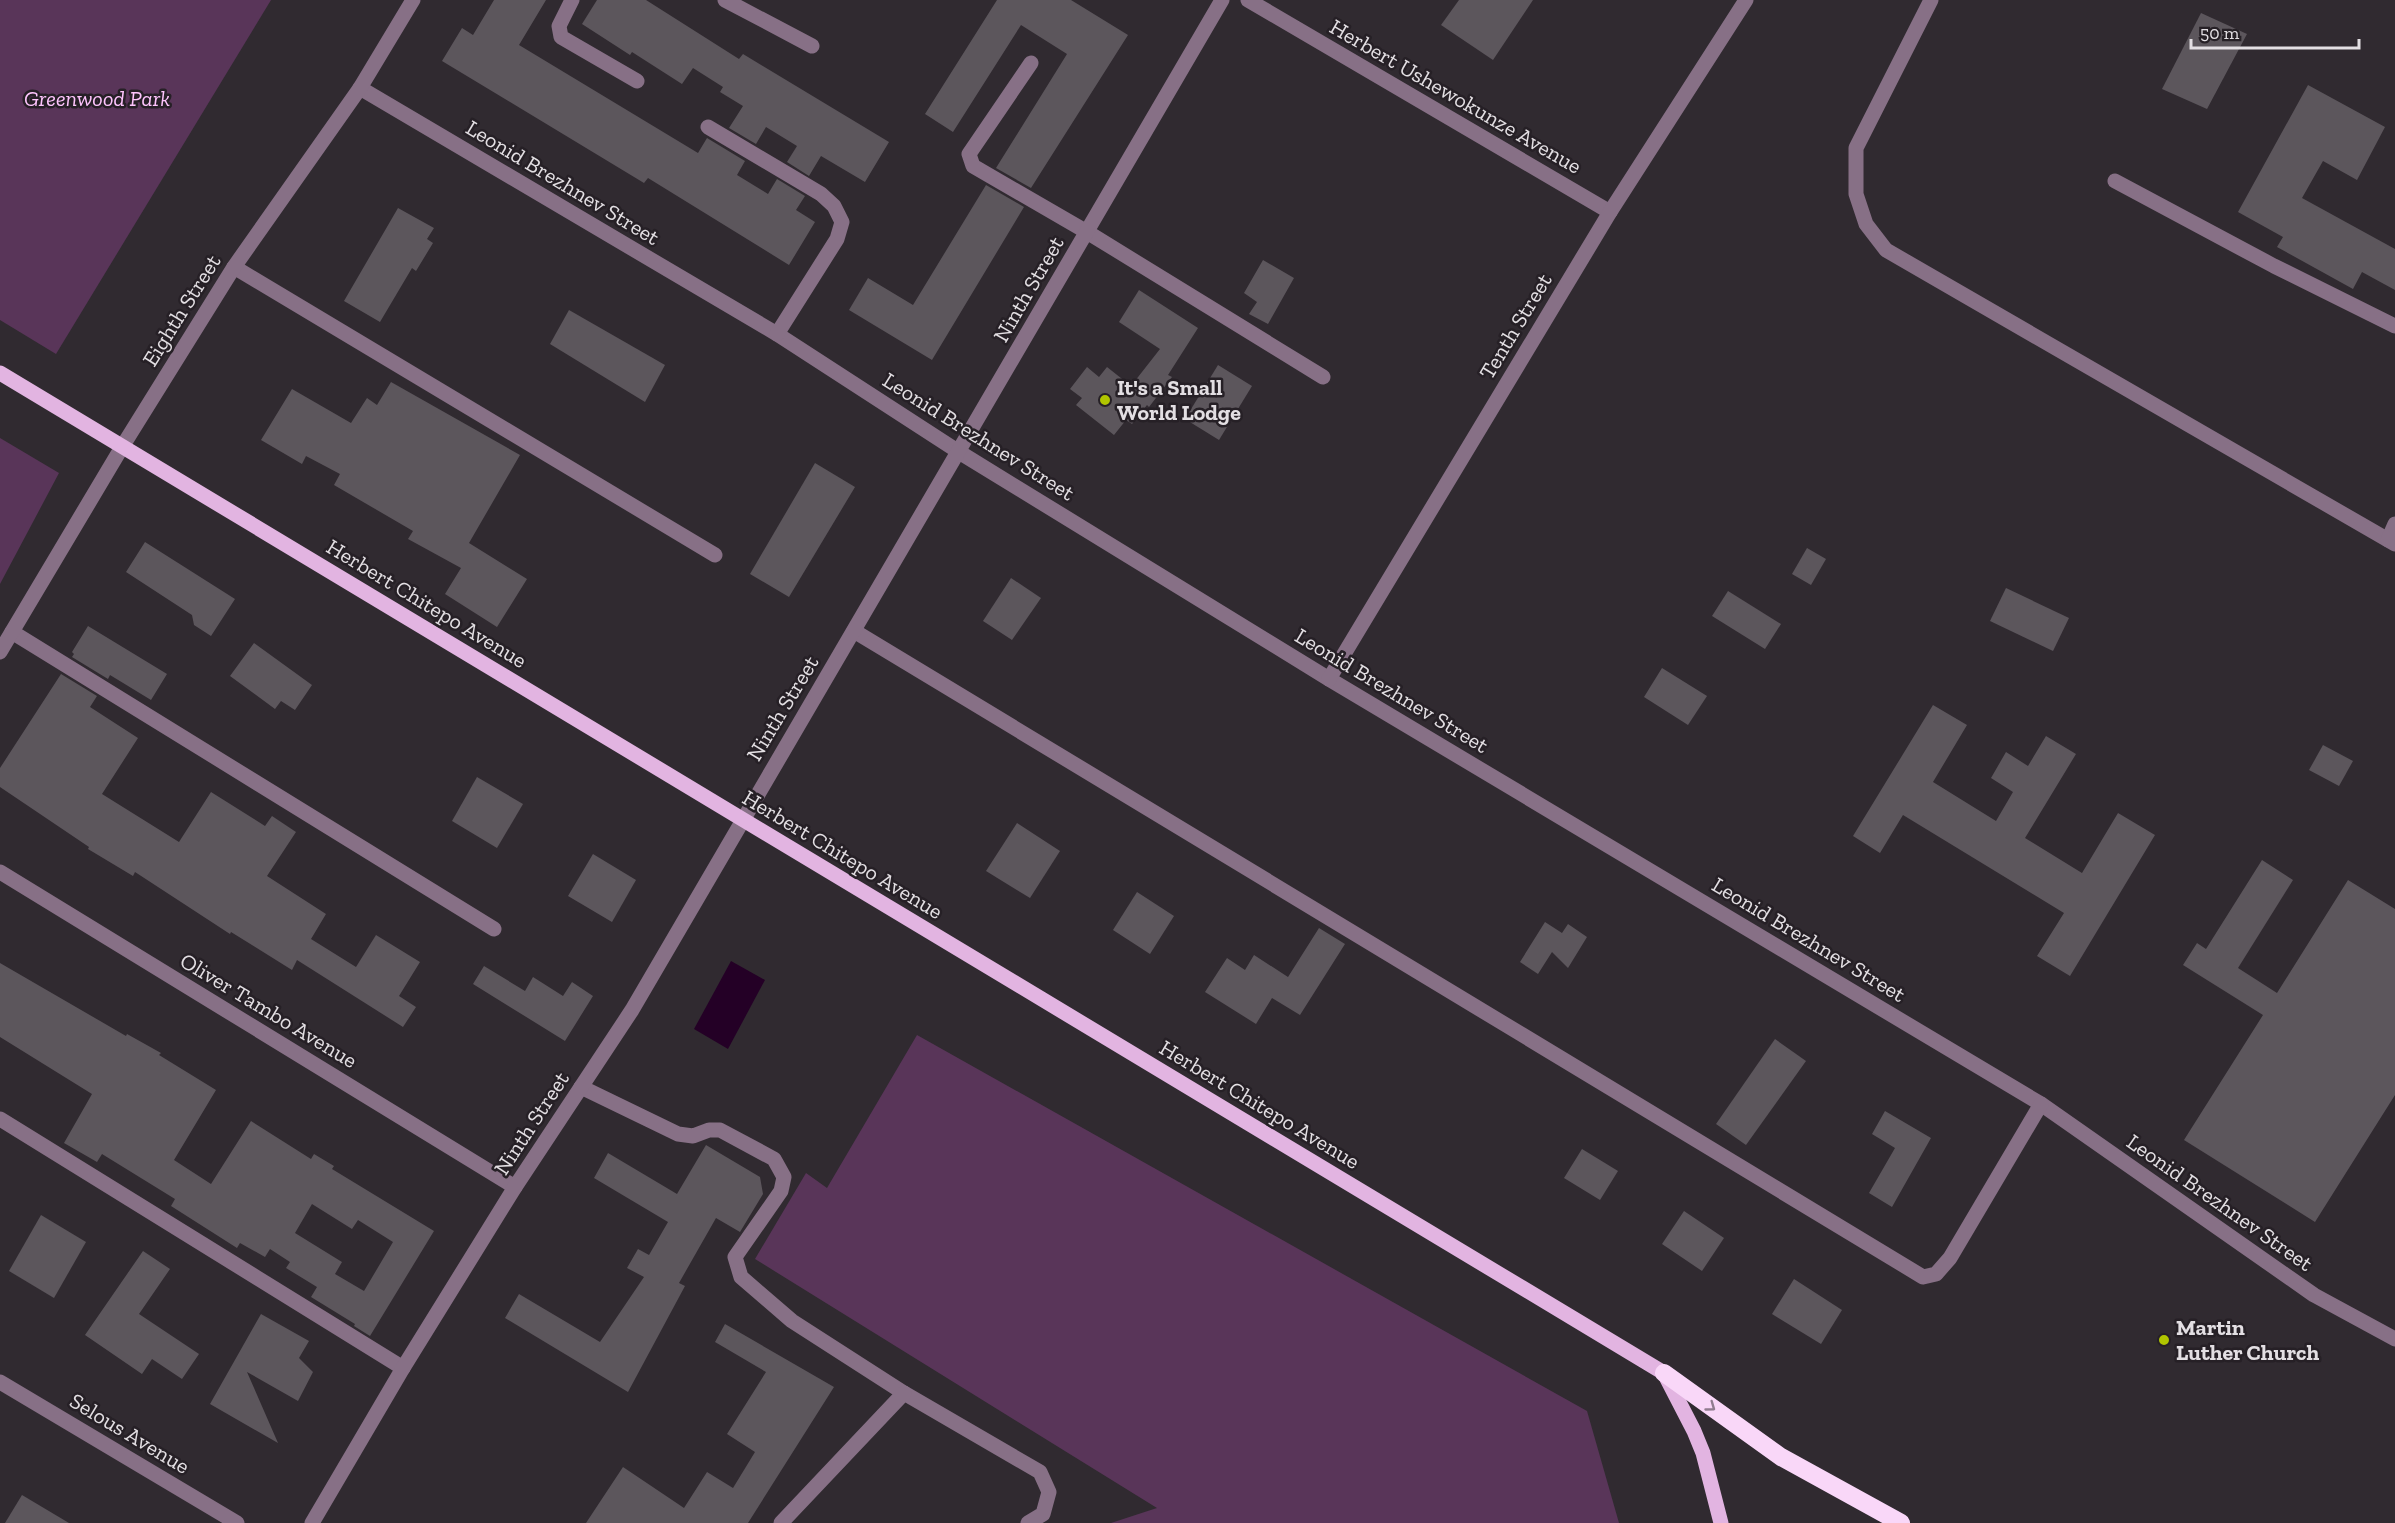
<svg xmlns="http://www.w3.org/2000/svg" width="2395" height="1523" font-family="'Zilla Slab',serif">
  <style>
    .green { fill: #593559 }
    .water { fill: #240026 }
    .building { fill: #5c565c; fill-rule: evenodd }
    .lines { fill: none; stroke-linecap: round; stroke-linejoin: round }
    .minor { stroke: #877086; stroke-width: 15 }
    .major { stroke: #e2b4e1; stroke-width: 15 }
    .highway { stroke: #f9d7f8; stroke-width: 18 }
    .oneway { stroke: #907c8f }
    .poi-dot { fill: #b0c500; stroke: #262026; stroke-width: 2 }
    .labels { text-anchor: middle; stroke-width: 5; stroke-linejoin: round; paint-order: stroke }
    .street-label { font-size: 22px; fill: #e3dfe3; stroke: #262026 }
    .park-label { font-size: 22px; font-style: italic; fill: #fec4fd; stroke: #262026 }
    .poi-label { font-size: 22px; font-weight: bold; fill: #e3dfe3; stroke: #262026; text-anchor: start }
  </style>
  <rect width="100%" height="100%" fill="#302a30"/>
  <g class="green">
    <path d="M0 0H271L56 354 0 320Z"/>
    <path d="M0 438 59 473 0 584Z"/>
    <path d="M917 1035 1587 1411 1619 1523H1111L1157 1508 755 1259 806 1173 827 1188Z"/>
  </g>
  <path class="water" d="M731 961 765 980 728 1049 694 1029Z"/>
  <g class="building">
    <path d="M494 0H546L519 45 698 153 707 138 745 161 737 175 768 194 777 179 805 196 796 210 815 222 789 265 648 178 644 183 442 61 462 28 473 35Z"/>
    <path d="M597 0H646L739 59 743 54 889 142 865 182 821 156 809 176 787 162 797 146 766 127 756 144 729 128 743 106 720 92 723 87 693 68 682 84 632 52 630 55 582 24Z"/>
    <path d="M997 0H1071L1128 35 1031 188 996 168 1067 54 1021 25 953 132 925 114Z"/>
    <path d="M1459 0H1533L1493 60 1441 25Z"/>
    <path d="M2201 13 2247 34 2207 109 2162 89Z"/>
    <path d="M2308 85 2385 127 2357 180 2323 161 2302 198 2395 249V290L2362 272 2353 289 2277 247 2283 237 2238 212Z"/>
    <path d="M986 185 1024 207 932 360 849 310 868 278 913 305Z"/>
    <path d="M398 208 434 228 427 239 433 243 416 271 412 268 380 322 344 301Z"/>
    <path d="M1263 260 1294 278 1268 324 1249 314 1257 302 1244 293Z"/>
    <path d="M1139 290 1198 328 1168 375 1172 377 1149 407 1147 405 1132 424 1126 420 1114 435 1076 405 1082 398 1070 389 1087 367 1099 377 1107 367 1131 386 1160 349 1119 322Z"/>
    <path d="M569 310 665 365 645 402 550 344Z"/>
    <path d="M1218 365 1252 386 1219 440 1185 419Z"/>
    <path d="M391 382 520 455 469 543 527 579 497 627 445 594 461 568 408 539 413 531 334 485 340 474 306 456 302 464 261 440 292 389 351 423 367 398 377 405Z"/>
    <path d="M815 463 855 487 789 597 750 574Z"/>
    <path d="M145 542 235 599 211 636 194 625 192 615 126 572Z"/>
    <path d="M1807 548 1826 559 1811 585 1792 574Z"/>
    <path d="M1011 578 1041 598 1012 640 983 621Z"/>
    <path d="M2006 588 2069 618 2053 651 1990 621Z"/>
    <path d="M1728 591 1781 624 1765 649 1712 616Z"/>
    <path d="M88 626 167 674 151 700 110 675 108 679 72 657 74 654 72 652Z"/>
    <path d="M254 643 312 685 295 710 281 701 275 709 230 676Z"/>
    <path d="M1662 668 1707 696 1688 725 1644 697Z"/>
    <path d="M61 674 97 696 90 707 138 738 102 794 179 842 211 792 265 826 272 816 296 832 267 876 326 914 311 939 356 967 376 935 420 962 399 996 416 1007 403 1027 297 960 292 970 231 932 230 934 135 872 133 876 88 849 89 847 0 787V768Z"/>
    <path d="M1933 705 1967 725 1933 782 1996 821 2013 792 1991 778 2006 752 2028 766 2046 736 2076 754 2025 838 2082 873 2118 813 2155 835 2070 976 2037 956 2064 913 1903 815 1880 853 1853 836Z"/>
    <path d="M2323 745 2353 761 2339 786 2309 770Z"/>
    <path d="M477 777 523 804 497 848 452 821Z"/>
    <path d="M1017 823 1060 851 1030 898 986 871Z"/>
    <path d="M593 854 636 880 612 922 568 896Z"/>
    <path d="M2262 860 2293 880 2238 968 2277 993 2348 880 2395 909V1095L2315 1222 2184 1140 2263 1015 2183 965 2197 943 2206 949Z"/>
    <path d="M1137 892 1174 916 1150 954 1113 930Z"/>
    <path d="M1545 922 1562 933 1568 924 1587 937 1568 968 1552 952 1538 974 1520 962Z"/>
    <path d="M1319 928 1345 944 1300 1015 1272 998 1256 1024 1205 992 1227 958 1245 970 1254 955 1288 977Z"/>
    <path d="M0 963 126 1036 127 1034 161 1053 159 1055 216 1090 174 1160 211 1184 251 1121 311 1159 314 1154 334 1166 332 1169 434 1231 370 1336 354 1326 355 1324 311 1297 317 1287 286 1268 290 1262 270 1249 265 1257 240 1243 237 1248 171 1206 175 1199 102 1154 97 1162 64 1143 92 1094 0 1037ZM312 1204 352 1229 358 1220 393 1242 364 1291 335 1274 342 1262 295 1233Z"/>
    <path d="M484 966 525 991 533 977 563 996 572 982 593 996 565 1041 473 984Z"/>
    <path d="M1775 1039 1806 1061 1746 1145 1716 1124Z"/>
    <path d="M1885 1111 1931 1138 1892 1207 1869 1193 1895 1148 1872 1134Z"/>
    <path d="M706 1145 760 1177 763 1194 740 1232 716 1218 679 1283 685 1286 628 1392 505 1318 519 1294 600 1342 644 1277 627 1268 638 1249 649 1255 668 1222 594 1178 608 1153 677 1194Z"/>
    <path d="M1582 1149 1618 1171 1600 1200 1564 1178Z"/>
    <path d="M1684 1211 1724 1238 1702 1271 1662 1244Z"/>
    <path d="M41 1215 86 1242 54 1298 9 1271Z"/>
    <path d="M143 1251 170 1269 139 1314 199 1354 182 1379 152 1359 142 1374 85 1335Z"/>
    <path d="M1794 1279 1842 1310 1821 1344 1772 1314Z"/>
    <path d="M261 1314 309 1341 299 1358 313 1372 298 1401 247 1372 278 1443 210 1404Z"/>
    <path d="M725 1324 834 1387 748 1523H586L623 1467 684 1508 707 1472 733 1488 755 1452 727 1434 766 1372 715 1342Z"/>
    <path d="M22 1495 69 1523H5Z"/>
  </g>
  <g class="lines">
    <g class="minor">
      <path d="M572 0 559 26 561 37 637 81"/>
      <path d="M725 0 812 46"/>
      <path d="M1248 0 1610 212"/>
      <path d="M1931 0 1856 148V194L1866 224 1886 250 2395 544"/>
      <path d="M1031 63 969 154 973 166 1087 232 1323 377"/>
      <path d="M360 88 777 334 959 452 1329 679 2041 1104 2314 1295 2395 1339"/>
      <path d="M708 127 821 194 834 206 842 222 837 239 777 334"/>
      <path d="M2115 181 2274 266 2395 326"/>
      <path d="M234 267 715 555"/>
      <path d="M2388 540 2395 524"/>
      <path d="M854 631 1923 1277 1936 1274 1950 1258 2041 1104"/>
      <path d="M12 632 494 929"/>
      <path d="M0 652 122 447 234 267 360 88 413 0"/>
      <path d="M1329 679 1610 212 1746 0"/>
      <path d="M0 872 515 1187"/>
      <path d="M581 1087 678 1134 693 1136 709 1130H720L774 1159 784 1177 781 1191 735 1257 741 1277 792 1321 904 1393 1040 1472 1049 1492 1043 1514 1028 1523"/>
      <path d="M0 1119 403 1368"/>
      <path d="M0 1382 237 1523"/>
      <path d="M312 1523 403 1368 515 1187 632 1010 1222 0"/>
      <path d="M781 1523 904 1393"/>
    </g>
    <path class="major" d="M0 373 1664 1373 1694 1431 1703 1453 1721 1523"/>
    <path class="highway" d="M1664 1373 1781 1457 1901 1523"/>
  </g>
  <defs><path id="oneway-chevron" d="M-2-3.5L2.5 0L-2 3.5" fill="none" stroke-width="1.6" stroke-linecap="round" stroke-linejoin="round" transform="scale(1.5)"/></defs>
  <use class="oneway" href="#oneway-chevron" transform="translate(1711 1407) rotate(36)"/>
  <g class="poi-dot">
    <circle cx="1105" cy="400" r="6"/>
    <circle cx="2164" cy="1340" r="6"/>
  </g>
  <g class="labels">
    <g class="street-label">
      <text transform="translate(1456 96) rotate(30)" y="8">Herbert Ushewokunze Avenue</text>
      <text transform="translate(563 182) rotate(31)" y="8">Leonid Brezhnev Street</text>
      <text transform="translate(1028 289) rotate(-60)" y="8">Ninth Street</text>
      <text transform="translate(181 310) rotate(-58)" y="8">Eighth Street</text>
      <text transform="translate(1515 326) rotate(-59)" y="8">Tenth Street</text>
      <text transform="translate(979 436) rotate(32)" y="8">Leonid Brezhnev Street</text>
      <text transform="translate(427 603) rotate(31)" y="8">Herbert Chitepo Avenue</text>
      <text transform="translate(1392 690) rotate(31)" y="8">Leonid Brezhnev Street</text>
      <text transform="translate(782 708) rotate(-59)" y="8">Ninth Street</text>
      <text transform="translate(843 854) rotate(31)" y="8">Herbert Chitepo Avenue</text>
      <text transform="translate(1809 939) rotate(31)" y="8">Leonid Brezhnev Street</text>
      <text transform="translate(269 1010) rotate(31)" y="8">Oliver Tambo Avenue</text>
      <text transform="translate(1260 1104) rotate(31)" y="8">Herbert Chitepo Avenue</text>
      <text transform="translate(531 1123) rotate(-57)" y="8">Ninth Street</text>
      <text transform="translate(2220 1202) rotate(35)" y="8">Leonid Brezhnev Street</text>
      <text transform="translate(130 1433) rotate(31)" y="8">Selous Avenue</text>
    </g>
    <g class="park-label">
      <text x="97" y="106">Greenwood Park</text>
    </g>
    <g class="poi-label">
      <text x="1117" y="395">It's a Small<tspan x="1117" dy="25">World Lodge</tspan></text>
      <text x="2176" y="1335">Martin<tspan x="2176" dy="25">Luther Church</tspan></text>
    </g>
  </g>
  <path d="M2191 39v9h168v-9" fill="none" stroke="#e3dfe3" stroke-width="3"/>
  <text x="2200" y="39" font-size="18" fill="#e3dfe3" stroke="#262026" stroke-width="4.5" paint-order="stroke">50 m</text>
</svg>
